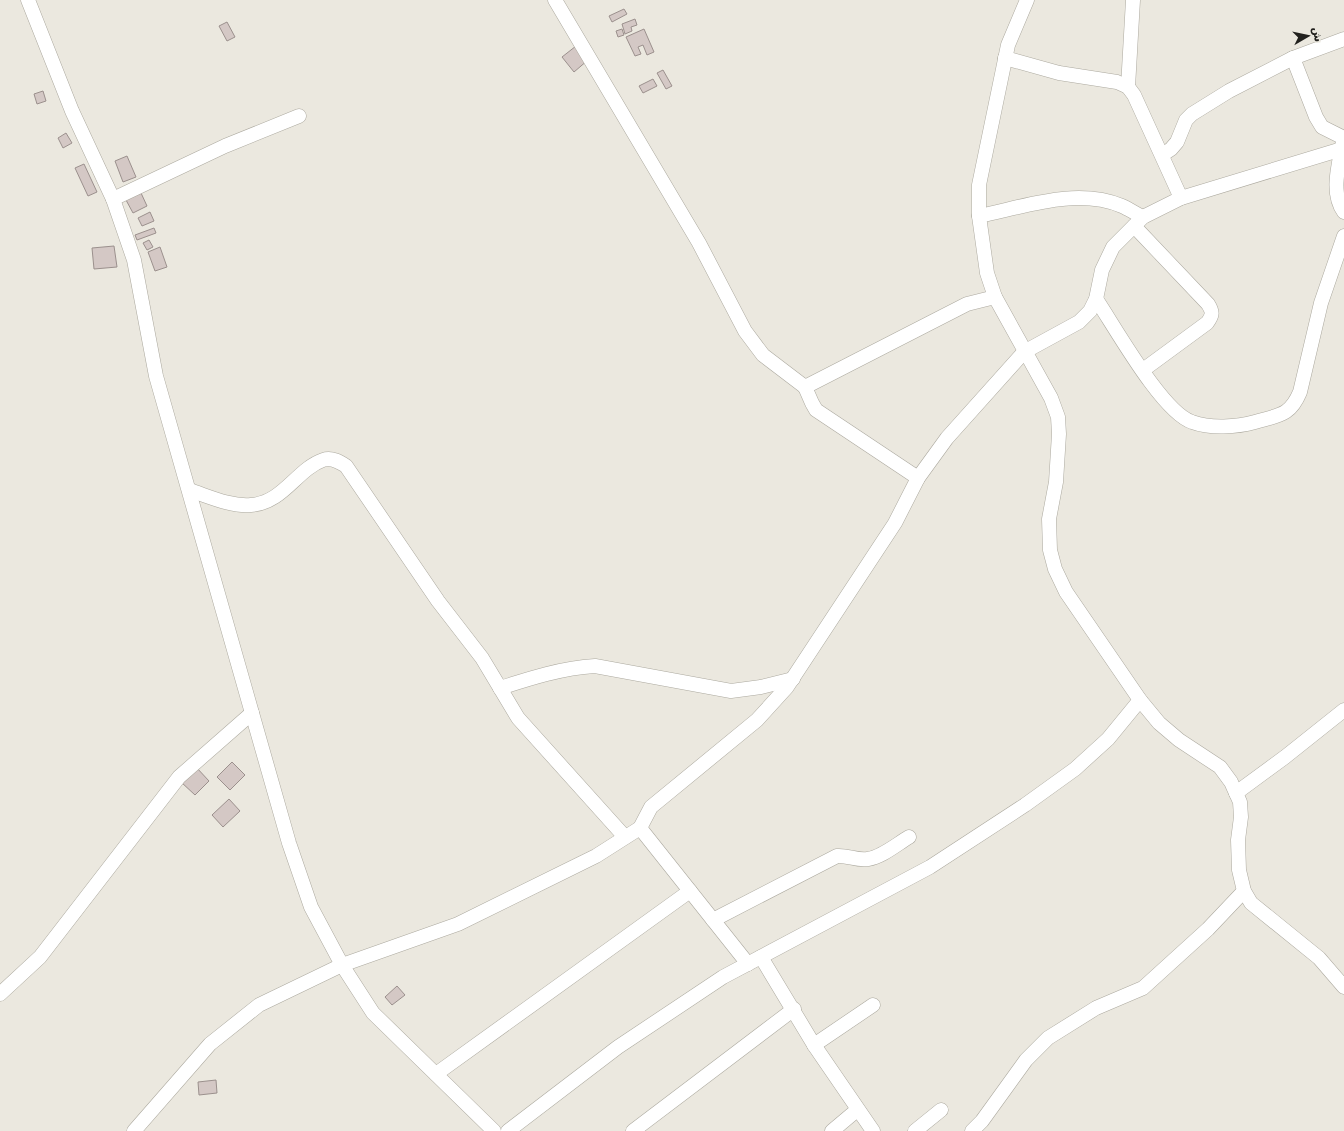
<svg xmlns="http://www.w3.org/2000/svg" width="1344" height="1131" font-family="'DejaVu Sans',Vazirmatn,sans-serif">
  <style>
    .building { fill: #d4c8c5; stroke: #9b908d }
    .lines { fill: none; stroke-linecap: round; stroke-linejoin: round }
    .minor-casing { stroke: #aca99f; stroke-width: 15 }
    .minor { stroke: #fff; stroke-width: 14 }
  </style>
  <rect width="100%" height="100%" fill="#ebe8df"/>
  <g class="building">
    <path d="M624 9 627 14 612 22 609 16Z"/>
    <path d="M635 19 637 25 631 27 632 31 625 34 622 24Z"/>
    <path d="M227 22 235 37 227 41 219 26Z"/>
    <path d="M622 29 624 35 618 37 616 31Z"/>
    <path d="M644 29 654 52 647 55 643 45 638 47 641 54 635 56 626 37Z"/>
    <path d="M576 46 588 60 574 72 562 57Z"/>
    <path d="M663 70 672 86 666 89 657 73Z"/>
    <path d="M653 79 657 86 643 93 639 86Z"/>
    <path d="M43 91 46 101 37 104 34 94Z"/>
    <path d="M66 133 72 143 63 148 58 138Z"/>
    <path d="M127 156 136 177 123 182 115 161Z"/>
    <path d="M84 164 97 192 88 196 75 168Z"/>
    <path d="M141 193 147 206 133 213 126 200Z"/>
    <path d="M150 212 154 221 142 226 138 218Z"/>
    <path d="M154 228 156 233 137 240 135 235Z"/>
    <path d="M149 240 153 247 147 250 143 243Z"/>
    <path d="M114 246 117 267 94 269 92 248Z"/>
    <path d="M160 247 167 267 155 271 148 252Z"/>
    <path d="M232 762 245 775 230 790 217 777Z"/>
    <path d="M196 767 209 781 195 795 181 782Z"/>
    <path d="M229 799 240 811 223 827 212 815Z"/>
    <path d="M397 986 405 995 392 1005 385 997Z"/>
    <path d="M216 1080 217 1093 199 1095 198 1082Z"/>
  </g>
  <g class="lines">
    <defs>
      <g id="minor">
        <path d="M28 0 72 111 113 199 134 260 156 376 289 843 311 907 342 965 373 1013 494 1131"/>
        <path d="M555 0 699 243 745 331 763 355 805 387 967 304 995 297 1051 398 1058 417 1059 434 1056 482 1049 519 1050 550 1055 569 1066 592 1140 700 1159 723 1179 740 1220 767 1231 782 1240 802 1241 817 1238 840 1239 870 1244 891 1251 903 1319 958 1344 987"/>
        <path d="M1005 58 1059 73 1117 82 1128 87 1134 95 1181 198"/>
        <path d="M1293 58 1316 117 1322 127 1344 138"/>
        <path d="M1128 87 1133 0"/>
        <path d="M1343 142C1339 164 1330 193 1344 212"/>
        <path d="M1162 155 1171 149 1177 142 1186 120 1192 114 1229 91 1293 58 1344 39"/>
        <path d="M113 199 225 146 299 116"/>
        <path d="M979 216C1024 207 1076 187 1122 206 1129 209 1136 214 1143 217"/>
        <path d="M1134 226 1208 304C1213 312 1213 315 1207 323L1143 370"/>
        <path d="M995 297 987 273 979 216V185L1008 45 1027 0"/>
        <path d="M1096 299C1115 327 1162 412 1192 422 1211 429 1237 427 1255 422 1279 415 1290 416 1300 392L1321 303 1344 236"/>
        <path d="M805 387 812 403 816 410 918 478"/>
        <path d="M189 490C208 496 231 507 251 505 283 503 297 469 323 460 332 457 340 462 346 466L438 601 482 658 518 718 625 837"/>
        <path d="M500 688C531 678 562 668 595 666L731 691 761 687 793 679"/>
        <path d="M1236 793 1285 757 1344 710"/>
        <path d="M640 828 748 964"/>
        <path d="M713 920 837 856C848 855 857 861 868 859 882 857 897 844 909 837"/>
        <path d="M761 957 814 1045 873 1131"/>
        <path d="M0 994 40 957 179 777 252 713"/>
        <path d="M814 1045 873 1005"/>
        <path d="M436 1074 690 891"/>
        <path d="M134 1131 210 1044 259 1005 342 965 458 924 596 856 640 828 651 807 757 720 787 687 895 523 918 478 947 438 1024 352 1079 322 1090 311 1096 299 1102 270 1113 247 1143 217 1181 198 1342 149"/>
        <path d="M508 1131 618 1047 723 977 930 867 1025 805 1075 769 1108 739 1140 700"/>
        <path d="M633 1131 794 1009"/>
        <path d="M832 1131 857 1110"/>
        <path d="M915 1131 941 1110"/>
        <path d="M972 1131 982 1121 1026 1060 1048 1038 1096 1008 1143 988 1208 929 1244 891"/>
      </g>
    </defs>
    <use href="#minor" class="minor-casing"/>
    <use href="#minor" class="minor"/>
  </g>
  <g transform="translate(1308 36) rotate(81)" stroke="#ebe8df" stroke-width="3" paint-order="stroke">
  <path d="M0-3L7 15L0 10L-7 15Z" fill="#22211e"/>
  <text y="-6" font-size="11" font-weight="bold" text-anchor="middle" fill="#22211e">ش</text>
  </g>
</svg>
